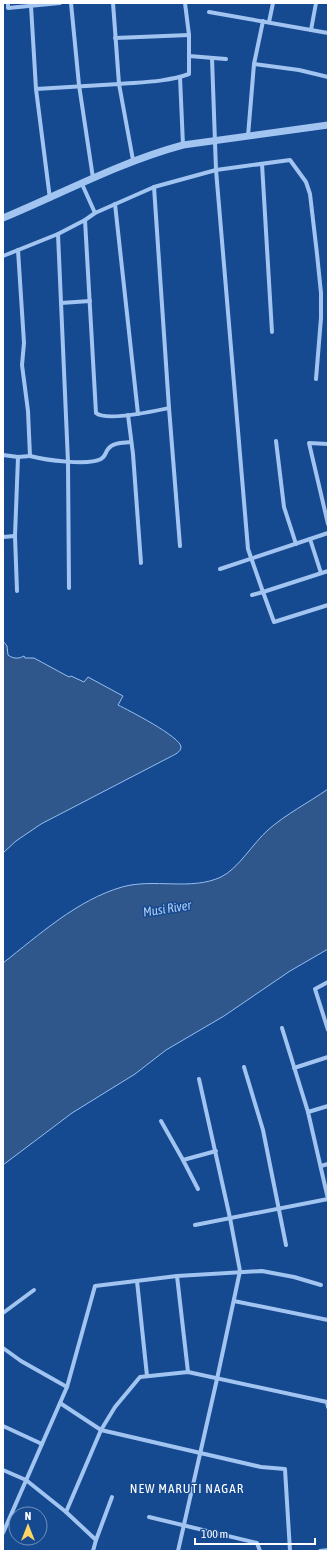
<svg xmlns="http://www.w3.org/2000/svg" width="331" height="1554" font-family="'Asap Condensed',sans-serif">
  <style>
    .water { fill: #30578b; stroke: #94bff3 }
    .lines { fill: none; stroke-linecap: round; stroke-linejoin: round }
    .minor { stroke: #a2c4f1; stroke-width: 4 }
    .tertiary { stroke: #a2c4f1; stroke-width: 7 }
    .labels { text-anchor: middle; stroke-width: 3; stroke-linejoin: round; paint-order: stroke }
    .water-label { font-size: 13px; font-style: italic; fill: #aecef7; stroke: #154990 }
    .neighbourhood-label { font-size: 13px; letter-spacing: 1px; fill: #fff; stroke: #154990 }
  </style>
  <rect width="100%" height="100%" fill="#154990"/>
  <g class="water">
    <path d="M3 641 7 646 8 655C14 659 18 659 24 656L25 658H34L69 677 71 676 84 682 88 677 123 696 118 705C128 710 181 737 181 747 181 752 174 755 170 757L41 824 16 841 3 853Z"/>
    <path d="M328 789V949L290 971 224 1016 166 1050 135 1074 72 1113 3 1165V963C39 935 77 900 122 887 154 878 191 891 221 877 238 869 254 842 268 830 286 814 308 803 328 789Z"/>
  </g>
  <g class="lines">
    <g class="minor">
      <path d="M8 3V8L60 3"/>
      <path d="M71 3 79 85 93 178"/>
      <path d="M113 3 119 84C142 82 167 82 189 74V35L185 3"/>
      <path d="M31 6 36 89"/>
      <path d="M209 12 328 33"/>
      <path d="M269 22 273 3"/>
      <path d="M311 30 316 3"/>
      <path d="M115 38 189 35"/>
      <path d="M189 56 226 59"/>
      <path d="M212 58 216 170 248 549 263 592 328 571"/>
      <path d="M254 64 299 70 328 77"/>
      <path d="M180 77 183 145"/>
      <path d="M248 136 254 64 263 21"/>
      <path d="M262 164 272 332"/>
      <path d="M82 184 95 213 85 220"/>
      <path d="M154 187 169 408"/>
      <path d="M50 199 36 89 119 84 133 160"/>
      <path d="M115 204 138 414"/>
      <path d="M95 213 154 187 216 170 290 160 306 182 310 194 317 254 321 293V318L316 379"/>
      <path d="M18 250 24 343 22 365 28 411 30 456 18 457"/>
      <path d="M3 256 58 234"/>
      <path d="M61 303 90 301"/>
      <path d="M128 415 133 454 141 563"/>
      <path d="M276 441 284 507 296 544"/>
      <path d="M328 444 309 443 328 524"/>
      <path d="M3 455 18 457 15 536 17 591"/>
      <path d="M30 456C45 460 88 466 101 459 106 456 105 453 108 449 113 442 124 443 131 442"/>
      <path d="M3 537 15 536"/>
      <path d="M310 539 321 573"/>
      <path d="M220 569 328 533"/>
      <path d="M69 588 68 462 58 234 85 220 96 413C106 422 155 411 169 408L180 546"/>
      <path d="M252 595 263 592 274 622 328 605"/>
      <path d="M328 982 315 989 328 1030"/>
      <path d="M244 1067 263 1130 286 1245"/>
      <path d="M294 1068 328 1057"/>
      <path d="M308 1112 328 1106"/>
      <path d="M161 1121 183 1160 216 1151"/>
      <path d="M183 1160 198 1189"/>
      <path d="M321 1166 328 1164"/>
      <path d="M195 1225 328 1199 308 1112 282 1028"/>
      <path d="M177 1276 188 1372"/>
      <path d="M137 1281 147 1376"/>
      <path d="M234 1301 328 1320"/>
      <path d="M3 1313 34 1290"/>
      <path d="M3 1348 21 1361 67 1387"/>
      <path d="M60 1403 101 1430 261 1467 285 1469 290 1551"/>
      <path d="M3 1426 42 1444"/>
      <path d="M3 1470 26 1480 66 1512 96 1540 93 1551"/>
      <path d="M66 1512 101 1430 115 1407 140 1377 188 1372 327 1402 328 1407"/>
      <path d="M149 1517 257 1543 260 1551"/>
      <path d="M3 1533 67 1387 95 1286 177 1276 262 1271 294 1277 321 1285"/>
      <path d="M96 1540 112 1497"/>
      <path d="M178 1551 217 1379 240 1271 230 1218 199 1079"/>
      <path d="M320 1551 328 1550"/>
    </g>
    <path class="tertiary" d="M3 218C63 193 120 162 183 145L328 125"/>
  </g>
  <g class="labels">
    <g class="water-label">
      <text transform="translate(167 908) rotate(-9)" y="5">Musi River</text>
    </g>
    <g class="neighbourhood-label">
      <text x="187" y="1493">NEW MARUTI NAGAR</text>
    </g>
  </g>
  <rect width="331" height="1554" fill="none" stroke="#ffffff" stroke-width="8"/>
  <g transform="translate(28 1526)"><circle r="19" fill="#154990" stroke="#7392bc"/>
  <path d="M0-3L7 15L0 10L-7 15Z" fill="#ffd562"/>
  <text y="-6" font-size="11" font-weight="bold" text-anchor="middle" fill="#ffffff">N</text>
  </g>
  <path d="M195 1538v6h120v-6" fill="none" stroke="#ffffff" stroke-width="2"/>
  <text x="201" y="1538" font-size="12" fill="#ffffff" stroke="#154990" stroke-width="3" paint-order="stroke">100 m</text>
</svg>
